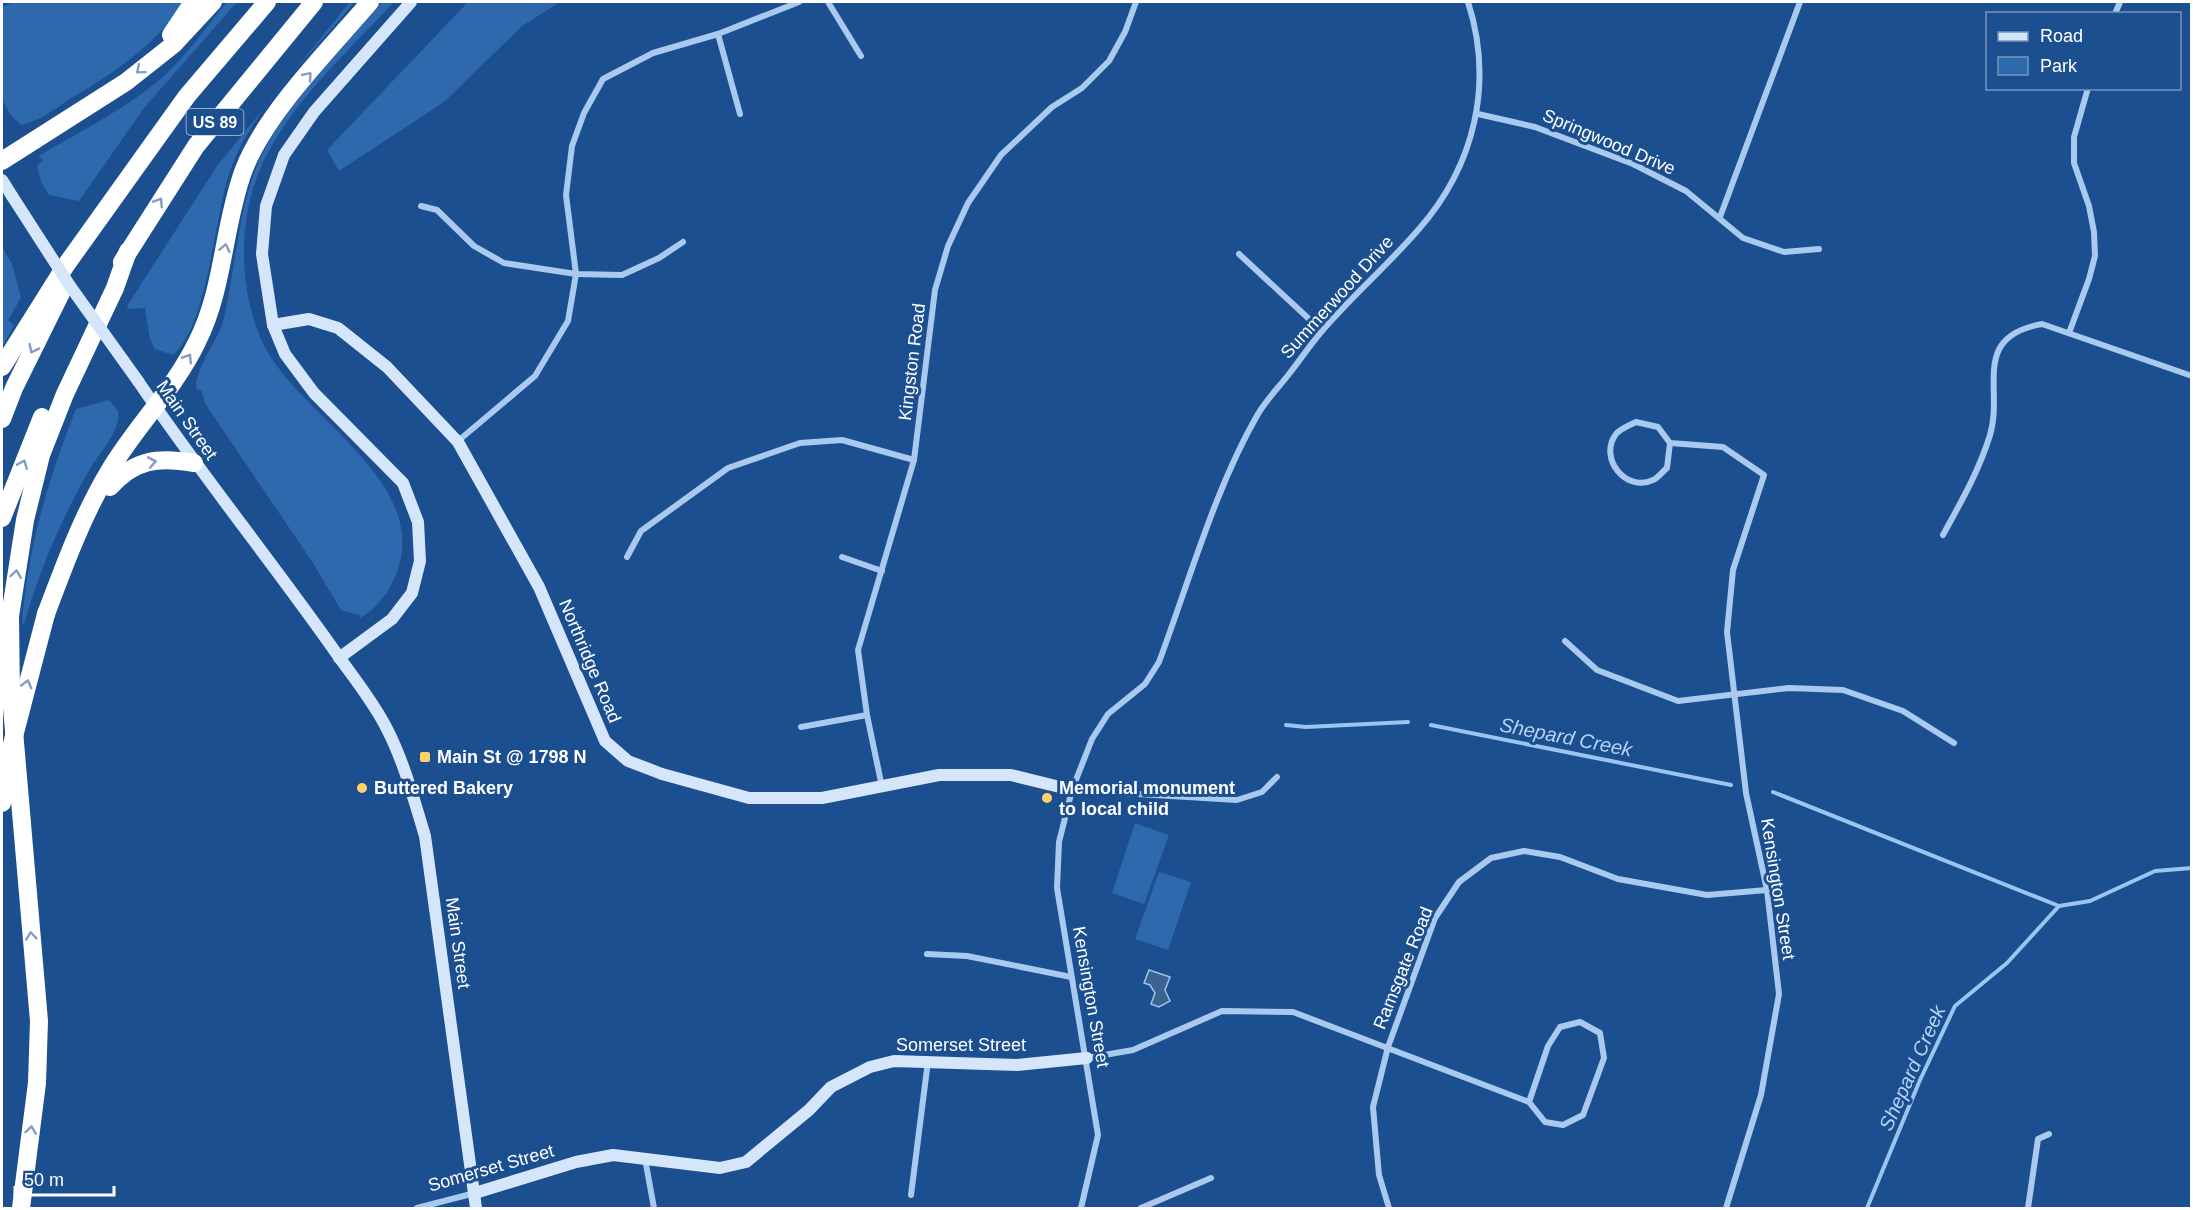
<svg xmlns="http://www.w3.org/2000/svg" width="2193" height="1210" font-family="Arial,sans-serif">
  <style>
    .green { fill: #2e69ad }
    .water { fill: #3c6290; stroke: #9cc4f0; stroke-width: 1.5 }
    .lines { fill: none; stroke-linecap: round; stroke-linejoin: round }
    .stream { stroke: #9cc4f0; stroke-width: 4 }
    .street { stroke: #a9c9ee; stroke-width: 6 }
    .secondary { stroke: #d6e6fa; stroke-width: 12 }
    .highway { stroke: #fff; stroke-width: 18 }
    .secondary-bridge { stroke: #d6e6fa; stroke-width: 12 }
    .highway-bridge { stroke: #fff; stroke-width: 18 }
    .oneway { stroke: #829ec1 }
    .poi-dot { fill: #ffd166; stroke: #1b4f8f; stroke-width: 2 }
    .labels { text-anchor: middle; stroke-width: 6; stroke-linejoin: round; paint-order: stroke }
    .shield { fill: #1b4f8f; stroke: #bbcadd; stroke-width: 1.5 }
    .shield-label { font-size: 16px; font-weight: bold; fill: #fff }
    .street-label { font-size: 18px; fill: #fff; stroke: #1b4f8f }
    .poi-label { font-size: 18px; font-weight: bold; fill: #fff; stroke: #1b4f8f; text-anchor: start }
    .water-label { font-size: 20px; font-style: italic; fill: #b5d3f5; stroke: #1b4f8f }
  </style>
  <rect width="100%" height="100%" fill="#1b4f8f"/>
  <g class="green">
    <path d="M14 2H186C153 46 117 71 70 99 55 109 39 121 21 125L10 114 2 99V7Z"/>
    <path d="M227 2H237L144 108 79 201 49 195 41 182 37 166 43 160 39 156C80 131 128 108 164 76 188 54 206 27 227 2Z"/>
    <path d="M350 2H354C312 56 251 107 229 174 214 219 208 325 173 355L155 349 150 339 145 308 128 309 127 306 217 166Z"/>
    <path d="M382 2H394C337 64 260 128 247 215 240 257 245 306 264 345 300 418 435 482 395 577 388 593 376 610 360 618L359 615 341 610 313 563 206 405 201 390H197L196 385C199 361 218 342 224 318 235 269 238 215 256 168 279 110 342 50 382 2Z"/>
    <path d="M468 2H560L522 26 444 102 339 171 327 150Z"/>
    <path d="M2 247 12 264 21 298 8 320 14 325 2 348Z"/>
    <path d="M109 400 118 411C121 431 101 451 91 467 62 517 40 569 24 624L22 623C28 547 48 479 76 409Z"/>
    <path d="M1135 823 1169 835 1144 904 1112 893Z"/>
    <path d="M1159 872 1191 882 1168 950 1135 939Z"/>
  </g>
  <path class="water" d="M1149 970 1170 977 1165 990 1170 1001 1159 1007 1151 1004 1155 993 1150 985 1144 983Z"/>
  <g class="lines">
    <g class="stream">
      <path d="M1286 725 1306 727 1408 722"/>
      <path d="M1431 725 1731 785"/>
      <path d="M1773 792 2059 906 2090 901 2155 871 2192 868"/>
      <path d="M1867 1208 1920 1080 1955 1006 2007 963 2059 906"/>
    </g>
    <g class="street">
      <path d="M828 2 861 56"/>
      <path d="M2115 14 2120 2"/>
      <path d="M718 34 740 114"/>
      <path d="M1478 114 1535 127 1633 164 1686 191 1743 238 1784 252 1819 249"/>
      <path d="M421 206 437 210 474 246 504 263 576 274 622 275 659 258 683 242"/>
      <path d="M1720 217 1800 2"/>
      <path d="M1239 254 1322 331"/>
      <path d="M2069 333 2089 279 2095 256 2094 232 2089 206 2074 163V137L2088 88"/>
      <path d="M458 441 535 376 568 321 576 274 566 195 572 146 584 113 603 79 653 53 718 34 799 2"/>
      <path d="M1670 443 1658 427 1636 422C1630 425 1620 429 1616 434 1598 458 1626 493 1653 480 1658 478 1663 471 1667 468L1670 443 1723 447 1764 475 1733 570 1727 632 1746 793 1767 890 1779 994 1761 1095 1726 1208"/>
      <path d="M1943 535C1961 502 1979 471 1990 435 2004 389 1970 337 2042 324L2192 376"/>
      <path d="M627 557 641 531 728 468 800 443 842 440 914 460"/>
      <path d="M842 557 882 571"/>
      <path d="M1565 641 1597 670 1678 701 1789 688 1843 690 1903 711 1954 743"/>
      <path d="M801 727 867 715"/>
      <path d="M882 787 867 715 858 650 914 460 935 290 948 246 968 203 1001 155 1052 107 1082 88 1109 61 1125 32 1136 2"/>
      <path d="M1072 790 1237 800 1262 792 1277 777"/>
      <path d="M927 954 967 956 1071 977"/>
      <path d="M1087 1058 1133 1050 1222 1011 1293 1012 1529 1102 1545 1122 1563 1125 1583 1115 1604 1058 1600 1033 1580 1022 1560 1027 1548 1046 1529 1102"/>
      <path d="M645 1159 654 1208"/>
      <path d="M911 1195 928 1061"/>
      <path d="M417 1208 475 1193"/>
      <path d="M1081 1208 1098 1135 1057 888 1059 842 1072 790 1092 739 1108 714 1145 684 1159 662C1189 582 1215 488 1258 414 1266 400 1279 387 1289 374 1300 360 1310 345 1322 331 1352 296 1388 265 1419 229 1475 165 1494 83 1468 2"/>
      <path d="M1141 1208 1211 1178"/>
      <path d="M1389 1208 1379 1175 1373 1107 1388 1047 1435 918 1459 882 1491 858 1524 851 1560 857 1618 879 1707 895 1767 890"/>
      <path d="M2028 1208 2038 1139 2049 1134"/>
    </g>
    <g class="secondary">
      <path d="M2 180 12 196"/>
      <path d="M273 325 309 319 338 328 387 367 458 442 539 587 605 741 628 761 662 774 749 798H822L939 775H1011L1072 790"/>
      <path d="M138 381C202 476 274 564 339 657 356 681 374 703 387 729 404 762 414 800 425 836L476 1208"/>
      <path d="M339 658 392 619 412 593 420 561 418 522 403 483 314 393 285 354 273 325 262 254 266 206 284 155 314 112 411 2"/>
      <path d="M475 1193 576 1162 613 1155 720 1168 746 1162 809 1110 831 1087 870 1067 894 1061 1017 1065 1087 1058"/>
    </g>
    <g class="highway">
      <path d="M171 35 193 2"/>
      <path d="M2 161 126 82 174 44 213 2"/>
      <path d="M122 262 196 146 314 2"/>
      <path d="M2 367 66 265 154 142 187 96 267 2"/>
      <path d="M2 419 14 388 61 293"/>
      <path d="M110 487C135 459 158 457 194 463"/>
      <path d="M2 518 42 417"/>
      <path d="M46 614C64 566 82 517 108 473 134 428 174 390 197 342 224 289 223 227 243 172 264 114 330 49 370 2"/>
      <path d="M21 1208 37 1083 39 1021 11 696 10 616 25 520 41 455 65 394 115 288 128 251"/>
    </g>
    <path class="secondary-bridge" d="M12 196 70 286 138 381"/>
    <path class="highway-bridge" d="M2 803 12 744 46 614"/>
  </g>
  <defs><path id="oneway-chevron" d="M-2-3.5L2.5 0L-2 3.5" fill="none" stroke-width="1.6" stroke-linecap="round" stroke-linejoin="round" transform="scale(1.5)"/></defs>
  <g class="oneway">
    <use href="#oneway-chevron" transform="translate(140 70) rotate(140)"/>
    <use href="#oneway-chevron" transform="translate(308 76) rotate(-50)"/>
    <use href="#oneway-chevron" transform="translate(159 202) rotate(-57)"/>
    <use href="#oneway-chevron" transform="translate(225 248) rotate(-78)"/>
    <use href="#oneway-chevron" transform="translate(33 349) rotate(116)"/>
    <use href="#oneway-chevron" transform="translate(188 358) rotate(-57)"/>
    <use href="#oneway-chevron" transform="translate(152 462) rotate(-10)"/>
    <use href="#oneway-chevron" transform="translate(23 464) rotate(-68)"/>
    <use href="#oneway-chevron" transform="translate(16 574) rotate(-82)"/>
    <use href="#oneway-chevron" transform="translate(27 684) rotate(-75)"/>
    <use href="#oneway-chevron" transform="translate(31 936) rotate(-96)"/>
    <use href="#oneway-chevron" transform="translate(31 1130) rotate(-82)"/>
  </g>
  <g class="poi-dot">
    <rect x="419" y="751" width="12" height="12" rx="3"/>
    <circle cx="362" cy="788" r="6"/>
    <circle cx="1047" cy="798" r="6"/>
  </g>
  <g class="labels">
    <rect class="shield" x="186.5" y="109" width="57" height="26" rx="4.5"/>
    <g class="shield-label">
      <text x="215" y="128">US 89</text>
    </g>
    <g class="street-label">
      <text transform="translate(1609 142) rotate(23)" y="6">Springwood Drive</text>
      <text transform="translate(1337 297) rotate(-48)" y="6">Summerwood Drive</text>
      <text transform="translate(912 362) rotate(-83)" y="6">Kingston Road</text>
      <text transform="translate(187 420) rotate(55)" y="6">Main Street</text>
      <text transform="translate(590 661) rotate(67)" y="6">Northridge Road</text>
      <text transform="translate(1778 889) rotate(81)" y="6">Kensington Street</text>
      <text transform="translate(458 943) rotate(82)" y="6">Main Street</text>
      <text transform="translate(1403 968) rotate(-68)" y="6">Ramsgate Road</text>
      <text transform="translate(1091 997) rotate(80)" y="6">Kensington Street</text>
      <text x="961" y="1051">Somerset Street</text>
      <text transform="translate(491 1168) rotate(-16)" y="6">Somerset Street</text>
    </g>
    <g class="poi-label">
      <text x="437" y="763">Main St @ 1798 N</text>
      <text x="374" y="794">Buttered Bakery</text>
      <text x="1059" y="794">Memorial monument<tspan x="1059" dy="21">to local child</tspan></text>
    </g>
    <g class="water-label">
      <text transform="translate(1566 737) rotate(11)" y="7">Shepard Creek</text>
      <text transform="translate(1912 1068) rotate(-66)" y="7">Shepard Creek</text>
    </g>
  </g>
  <rect width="2193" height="1210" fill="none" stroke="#ffffff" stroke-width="6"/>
  <rect x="1986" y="12" width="195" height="78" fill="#1b4f8f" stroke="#7695bc" stroke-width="1.5"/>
  <rect x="1998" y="32" width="30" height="9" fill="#d6e6fa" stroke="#7695bc" stroke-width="1.5"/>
  <text x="2040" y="42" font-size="18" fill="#ffffff">Road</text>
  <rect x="1998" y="57" width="30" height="18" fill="#2e69ad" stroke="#7695bc" stroke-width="1.5"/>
  <text x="2040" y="72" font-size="18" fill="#ffffff">Park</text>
  <path d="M15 1186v9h99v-9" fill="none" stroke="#ffffff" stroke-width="3"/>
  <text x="24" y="1186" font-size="18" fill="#ffffff" stroke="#1b4f8f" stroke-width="4.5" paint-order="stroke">50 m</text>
</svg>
